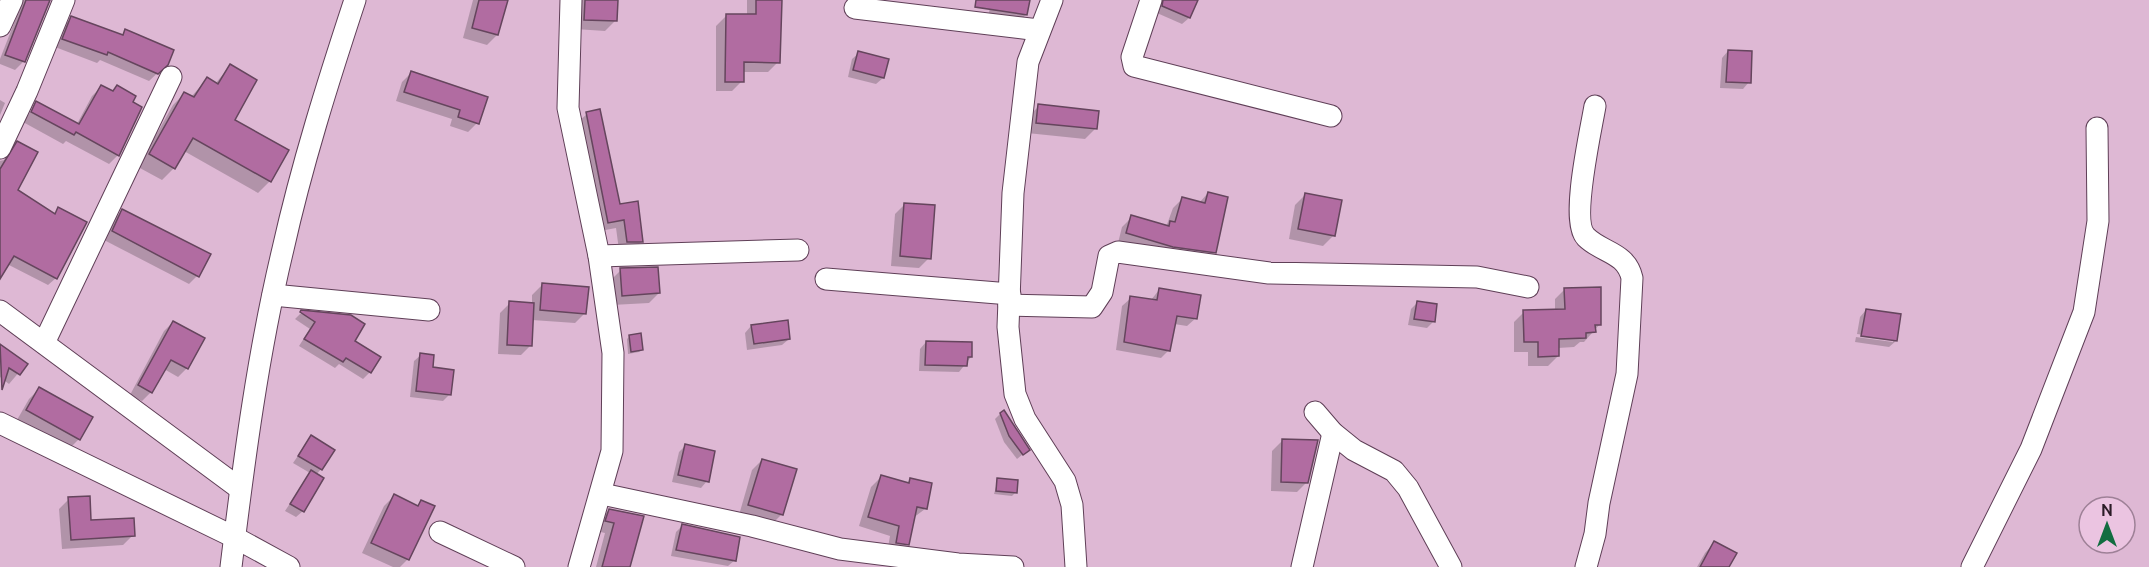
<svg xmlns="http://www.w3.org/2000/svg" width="2149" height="567" font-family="Ubuntu,sans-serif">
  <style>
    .shadow { fill: #0003 }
    .building { fill: #b16ca1; stroke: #65455d; stroke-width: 1.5 }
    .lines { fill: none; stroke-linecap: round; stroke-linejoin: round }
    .minor-casing { stroke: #5f3f57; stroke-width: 23 }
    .minor { stroke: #fff; stroke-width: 21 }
  </style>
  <rect width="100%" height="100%" fill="#deb8d4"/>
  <g class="shadow">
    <path d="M23 0H49L24 61 15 70 0 64V59Z"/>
    <path d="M473 0H506L497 35 487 45 463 38Z"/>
    <path d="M576 0H616L615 21 605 31 575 29Z"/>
    <path d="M747 0H780L778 62 768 72H742V81L732 91H716V26L726 16H747Z"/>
    <path d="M992 0H1028L1026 15 1019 21 988 16Z"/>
    <path d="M1162 0H1197L1189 18 1182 24 1157 13Z"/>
    <path d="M72 18 121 36 126 31 167 64 149 81 100 60 97 63 55 47 63 26Z"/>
    <path d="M1728 51 1749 82 1743 89 1720 88 1722 58Z"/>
    <path d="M859 53 888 60 883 78 876 84 848 77 852 59Z"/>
    <path d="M230 66 233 120 270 181 258 193 184 151 174 168 162 180 138 167 173 105 185 93 191 97 207 79 215 84Z"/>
    <path d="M411 73 477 123 468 132 450 126 452 119 396 101 402 82Z"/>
    <path d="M101 87 112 92 117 87 118 155 109 164 66 141 63 144 23 122 37 103 77 124 92 96Z"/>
    <path d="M0 100 5 103 0 115Z"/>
    <path d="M1039 106 1095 129 1085 139 1027 133 1029 116Z"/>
    <path d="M587 114 619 206 642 241 633 250H619L616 228 600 231 578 122Z"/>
    <path d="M18 143 16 191 53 215 59 209 56 278 48 285 7 264 0 274V161L4 160Z"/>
    <path d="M1208 193 1215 252 1206 262 1118 243 1122 227 1132 217 1166 227 1173 208 1183 198 1199 203Z"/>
    <path d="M1305 195 1333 236 1323 246 1289 239 1295 205Z"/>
    <path d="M905 204 929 258 919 268 891 266 895 214Z"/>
    <path d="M123 210 197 276 189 284 104 240 114 219Z"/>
    <path d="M621 270 659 293 649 303 612 305 611 280Z"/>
    <path d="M542 285 585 313 575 323 532 320 531 345 521 355 498 354 500 313 510 303 532 304V295Z"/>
    <path d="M1565 289 1600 324 1584 342H1580L1574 347 1558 348V356L1548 366H1528V352H1514V322L1524 312 1555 311V299Z"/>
    <path d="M1159 290 1196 318 1187 326 1174 324 1169 350 1161 358 1116 350 1122 306 1131 298 1151 300Z"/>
    <path d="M1417 303 1434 321 1427 328 1408 325 1411 309Z"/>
    <path d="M1866 310 1896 341 1889 347 1855 342 1856 337 1893 342V339L1857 334 1860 317Z"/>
    <path d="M300 314 351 317 353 342 379 357 370 372 363 379 339 364 335 368 299 346 310 329 295 319Z"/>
    <path d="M173 322 187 368 178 377 164 369 151 392 142 401 130 395 164 331Z"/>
    <path d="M751 326 789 339 782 345 747 350 745 333Z"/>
    <path d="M630 336 642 350 639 352 628 354 627 339Z"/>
    <path d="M926 342 971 357 959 372 919 371 920 349Z"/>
    <path d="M0 346 26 364 9 384 0 377Z"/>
    <path d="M421 355 449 395 443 401 410 397 414 361Z"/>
    <path d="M39 389 79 439 69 449 17 420 29 399Z"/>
    <path d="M1000 414 1028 450 1017 459 1004 442 995 419Z"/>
    <path d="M311 437 321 469 316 475 303 511 296 517 285 511 310 473 293 463Z"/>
    <path d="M1282 441 1307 482 1297 492 1271 491 1272 451Z"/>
    <path d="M685 446 707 481 701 488 672 482 679 452Z"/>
    <path d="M762 460 782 514 772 524 739 515 752 470Z"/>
    <path d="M881 477 906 484 910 480 925 509 913 518 908 544 898 554 887 553 890 536 859 526 871 487Z"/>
    <path d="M998 480 1015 493 1012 496 994 494Z"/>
    <path d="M394 496 416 507 422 501 408 559 400 567H393L362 553 384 506Z"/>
    <path d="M69 499 90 522 133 535 123 545 62 549 59 509Z"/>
    <path d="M609 510 643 517 629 567H596L605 533 596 531 599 520Z"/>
    <path d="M682 526 735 560 728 566 671 556 676 532Z"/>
    <path d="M1714 543 1727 567H1697L1705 553Z"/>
  </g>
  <g class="building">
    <path d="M26 0H50L25 62 5 55Z"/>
    <path d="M479 0H508L498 35 472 28Z"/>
    <path d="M585 0H618L617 21 584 20Z"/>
    <path d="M756 0H782L780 63 744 62V82H725L726 14H756Z"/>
    <path d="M976 0H1030L1027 15 975 7Z"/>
    <path d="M1163 0H1198L1190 18 1162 6Z"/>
    <path d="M71 16 123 35 125 29 174 50 168 65 158 74 108 52 107 55 62 39Z"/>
    <path d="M1728 50 1752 51 1751 83 1726 82Z"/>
    <path d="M858 51 889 59 884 78 853 70Z"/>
    <path d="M230 64 257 80 235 120 289 150 271 182 193 138 175 169 149 154 184 92 194 97 207 77 218 84Z"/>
    <path d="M411 71 488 97 479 124 458 117 460 110 404 92Z"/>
    <path d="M101 85 113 91 117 85 136 96 133 102 142 107 119 156 76 132 74 135 31 112 36 101 79 124Z"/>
    <path d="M1038 104 1099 111 1097 129 1036 123Z"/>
    <path d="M600 109 620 204 638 201 643 242H627L624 220 608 223 586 112Z"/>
    <path d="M17 141 38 152 18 190 55 214 58 207 87 222 57 279 14 256 0 279V169Z"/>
    <path d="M1208 192 1228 197 1216 253 1173 247 1126 233 1131 215 1169 226 1170 221 1175 222 1182 197 1205 203Z"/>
    <path d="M1305 193 1342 200 1335 236 1298 229Z"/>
    <path d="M904 203 935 205 931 259 900 256Z"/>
    <path d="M122 209 211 254 199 277 112 231Z"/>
    <path d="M658 267 660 293 622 296 620 268Z"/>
    <path d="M542 283 589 287 586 314 540 310Z"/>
    <path d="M1601 287V325H1595L1596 332 1586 333V338L1559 339V356L1538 357V342H1524L1523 310 1565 309 1564 288Z"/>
    <path d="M1159 288 1201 295 1197 319 1177 316 1170 351 1124 342 1130 296 1157 300Z"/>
    <path d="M509 301 534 303 532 346 507 345Z"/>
    <path d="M1417 301 1437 304 1435 322 1414 319Z"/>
    <path d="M1866 309 1901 314 1897 341 1861 336Z"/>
    <path d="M301 310 351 315 365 324 355 341 381 357 371 373 346 358 343 362 304 339 315 322 300 312Z"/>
    <path d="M788 320 790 339 754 344 751 325Z"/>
    <path d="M173 321 205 338 188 369 171 360 152 393 138 385Z"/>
    <path d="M641 333 643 350 631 352 629 335Z"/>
    <path d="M926 341 972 342V357H968L967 366 925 365Z"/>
    <path d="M0 344 28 364 20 375 9 368 2 390Z"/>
    <path d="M420 353 434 355 433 367 454 370 451 395 416 391Z"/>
    <path d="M39 387 93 417 80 440 26 410Z"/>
    <path d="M1004 410 1030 450 1023 455 1009 436 1000 413Z"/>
    <path d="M311 435 335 450 322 470 298 456Z"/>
    <path d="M1282 439 1318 440 1308 483 1281 482Z"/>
    <path d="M685 444 715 451 709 482 678 475Z"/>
    <path d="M762 459 797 469 783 515 748 505Z"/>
    <path d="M311 470 324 478 304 512 290 504Z"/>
    <path d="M881 475 909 483 910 478 932 483 927 509 917 507 909 545 896 543 899 526 868 517Z"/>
    <path d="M997 478 1018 480 1017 493 996 491Z"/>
    <path d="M394 494 418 506 421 500 435 506 409 560 371 543Z"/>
    <path d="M90 496 91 520 134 518 135 536 71 540 68 497Z"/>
    <path d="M609 509 644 516 630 567H602L614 523 605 521Z"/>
    <path d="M682 524 740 537 736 561 676 550Z"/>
    <path d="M1714 541 1737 553 1729 567H1700Z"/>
  </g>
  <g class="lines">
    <defs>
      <g id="minor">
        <path d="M571 0 568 108 599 256 613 353 612 451 579 567"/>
        <path d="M1052 0 1028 62 1013 193 1008 327 1015 394 1025 419 1065 481 1072 505 1076 567"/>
        <path d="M1151 0 1132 57 1134 66 1331 116"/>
        <path d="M855 8 1039 30"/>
        <path d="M0 26 12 0"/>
        <path d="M0 148 27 91 64 0"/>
        <path d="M599 256 798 250"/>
        <path d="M826 279 1010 294"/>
        <path d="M273 295 429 310"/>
        <path d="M1009 305 1092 307 1102 292 1109 256 1118 252 1269 273 1477 277 1528 287"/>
        <path d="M0 311 239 488"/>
        <path d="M44 343 171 77"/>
        <path d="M1315 412 1333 433 1354 450 1394 471 1408 488 1451 567"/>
        <path d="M0 423 234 537 289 567"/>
        <path d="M602 494 752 526 840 549 958 564 1013 567"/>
        <path d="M440 532 514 567"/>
        <path d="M231 567C244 460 258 353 283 249 302 164 328 82 355 0"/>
        <path d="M1302 567 1333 433"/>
        <path d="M1586 567 1595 534 1599 503 1627 374 1632 278C1626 252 1602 253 1586 237 1570 221 1591 130 1595 106"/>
        <path d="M1972 567 2031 449 2084 312 2098 221 2097 128"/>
      </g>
    </defs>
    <use href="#minor" class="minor-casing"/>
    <use href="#minor" class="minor"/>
  </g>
  <g transform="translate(2107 525)"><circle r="28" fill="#ebc4e1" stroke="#9e8197" stroke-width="1.5"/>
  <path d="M0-4.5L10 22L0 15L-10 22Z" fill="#126d41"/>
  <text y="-9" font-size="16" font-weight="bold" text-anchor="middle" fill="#2b1c27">N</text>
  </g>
</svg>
